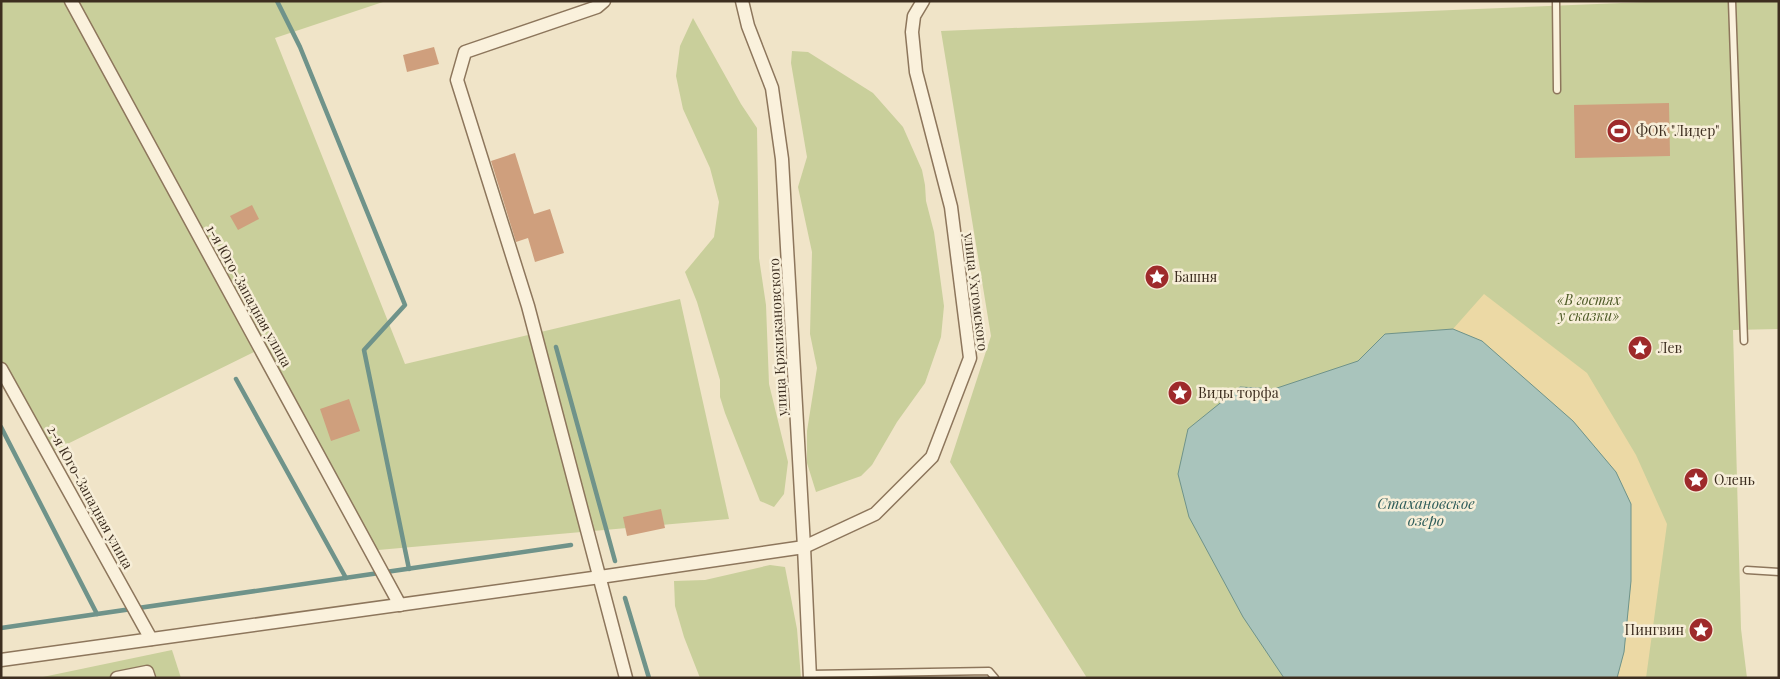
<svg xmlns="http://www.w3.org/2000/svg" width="1780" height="679" font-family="'Playfair Display',serif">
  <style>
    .green { fill: #c9cf9b }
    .sand { fill: #ecd9a5 }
    .water { fill: #a9c4bc; stroke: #6f938a }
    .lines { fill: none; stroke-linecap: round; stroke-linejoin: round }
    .stream { stroke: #6f938a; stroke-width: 4.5 }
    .building { fill: #cf9f7d }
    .service-casing { stroke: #8d765c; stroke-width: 9 }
    .minor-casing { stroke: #8d765c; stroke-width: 15 }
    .service { stroke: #faf1dc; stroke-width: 6 }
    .minor { stroke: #faf1dc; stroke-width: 12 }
    .labels { text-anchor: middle; stroke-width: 5; stroke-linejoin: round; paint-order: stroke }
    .poi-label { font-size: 14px; fill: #3d2e20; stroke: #f7eed8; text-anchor: start }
    .street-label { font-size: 14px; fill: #3d2e20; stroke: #f7eed8 }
    .park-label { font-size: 14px; font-style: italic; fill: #4d5a26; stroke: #f7eed8 }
    .water-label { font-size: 15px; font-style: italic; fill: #2f5d5a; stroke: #f7eed8 }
  </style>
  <rect width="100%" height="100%" fill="#f0e4c8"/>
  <g class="green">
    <path d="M1 1H386L275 38 405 364 680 299 729 519 367 551 254 352 45 455 1 373Z"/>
    <path d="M1670 1H1779V329L1733 330 1741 629 1747 678H1087L950 462 991 336 941 31Z"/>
    <path d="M693 18 741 104 757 128 759 258 766 305 769 384 788 462 784 494 774 507 760 501 725 413 720 397V380L697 302 685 272 714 237 719 202 710 168 683 109 676 76 680 46Z"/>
    <path d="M792 51 808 52 873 93 903 127 922 170 925 185 926 201 934 232 944 306 941 337 925 383 897 422 872 465 861 476 816 492 807 463V431L817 368 810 334 812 252 798 187 807 157 791 63Z"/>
    <path d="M770 565 785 567 797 629 801 678H700L684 637 675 606 674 581 705 580Z"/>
    <path d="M172 650 181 678H38Z"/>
  </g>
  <path class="sand" d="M1484 294 1587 373 1636 455 1667 524 1646 678H1617L1624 652 1631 581V504L1616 472 1573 421 1482 341 1453 329Z"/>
  <path class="water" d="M1453 329 1482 341 1573 421 1616 472 1631 504V581L1624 652 1617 678H1284L1243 617 1189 517 1178 474 1188 429 1240 387 1274 389 1358 361 1385 334Z"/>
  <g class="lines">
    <g class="stream">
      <path d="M277 1 300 47 405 305 364 350 409 569"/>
      <path d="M556 347 615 561"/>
      <path d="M236 379 346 578"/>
      <path d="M1 427 97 614"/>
      <path d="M625 598 649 678"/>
      <path d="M1 628 571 545"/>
    </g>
  </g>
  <g class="building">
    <path d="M434 47 439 64 407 72 403 55Z"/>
    <path d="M1669 103 1670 156 1575 158 1574 105Z"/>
    <path d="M515 153 534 214 550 209 564 253 535 262 528 238 516 242 491 161Z"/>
    <path d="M252 205 259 219 238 230 230 216Z"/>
    <path d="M349 399 360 431 331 441 320 409Z"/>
    <path d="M661 509 665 528 627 536 623 517Z"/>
  </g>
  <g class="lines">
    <defs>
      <g id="service">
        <path d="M1556 1 1557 90"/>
        <path d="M1732 1 1744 341"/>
        <path d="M1747 570 1779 572"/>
        <path d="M810 674 989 671 995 678"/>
      </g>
      <g id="minor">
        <path d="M71 1 400 605"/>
        <path d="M604 1 597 7 465 52 457 80 528 306 626 678"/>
        <path d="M742 1 748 26 772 88 782 159 804 547 810 678"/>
        <path d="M1 369 151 639"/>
        <path d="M1 660 600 577 804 547 875 514 932 457 970 358 951 207 916 72 912 32 914 16 923 1"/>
        <path d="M117 678 147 672 149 678"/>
      </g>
    </defs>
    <use href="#service" class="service-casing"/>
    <use href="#minor" class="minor-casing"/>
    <use href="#service" class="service"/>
    <use href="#minor" class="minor"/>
  </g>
  <defs>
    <symbol id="stadium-disc" viewBox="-11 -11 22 22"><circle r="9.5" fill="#9e2a2b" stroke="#f7eed8"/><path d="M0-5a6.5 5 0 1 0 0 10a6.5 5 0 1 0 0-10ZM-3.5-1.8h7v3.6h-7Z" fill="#fff"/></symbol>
    <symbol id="sight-disc" viewBox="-11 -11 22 22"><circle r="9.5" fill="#9e2a2b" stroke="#f7eed8"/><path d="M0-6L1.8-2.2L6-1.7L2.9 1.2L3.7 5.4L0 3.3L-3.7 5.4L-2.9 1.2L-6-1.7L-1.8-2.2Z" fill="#fff"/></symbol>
  </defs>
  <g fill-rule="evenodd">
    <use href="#stadium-disc" x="1605" y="117" width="28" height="28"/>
    <use href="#sight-disc" x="1143" y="263" width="28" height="28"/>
    <use href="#sight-disc" x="1626" y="334" width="28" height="28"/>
    <use href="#sight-disc" x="1166" y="379" width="28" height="28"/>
    <use href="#sight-disc" x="1682" y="466" width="28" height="28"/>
    <use href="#sight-disc" x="1687" y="616" width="28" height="28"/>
  </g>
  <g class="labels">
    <g class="poi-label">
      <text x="1636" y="136">ФОК "Лидер"</text>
      <text x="1174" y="282">Башня</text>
      <text x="1658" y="353">Лев</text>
      <text x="1198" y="398">Виды торфа</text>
      <text x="1714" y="485">Олень</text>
      <text x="1684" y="635" text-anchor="end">Пингвин</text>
    </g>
    <g class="street-label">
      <text transform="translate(976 292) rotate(83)" y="5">улица Ухтомского</text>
      <text transform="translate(249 296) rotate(61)" y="5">1-я Юго-Западная улица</text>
      <text transform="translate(778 337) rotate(-93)" y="5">улица Кржижановского</text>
      <text transform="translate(90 497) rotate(61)" y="5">2-я Юго-Западная улица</text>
    </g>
    <g class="park-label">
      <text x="1589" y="305">«В гостях<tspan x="1589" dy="16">у сказки»</tspan></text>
    </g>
    <g class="water-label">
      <text x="1426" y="509">Стахановское<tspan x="1426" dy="17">озеро</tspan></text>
    </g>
  </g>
  <rect width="1780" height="679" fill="none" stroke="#3d2e20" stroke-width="5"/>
</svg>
